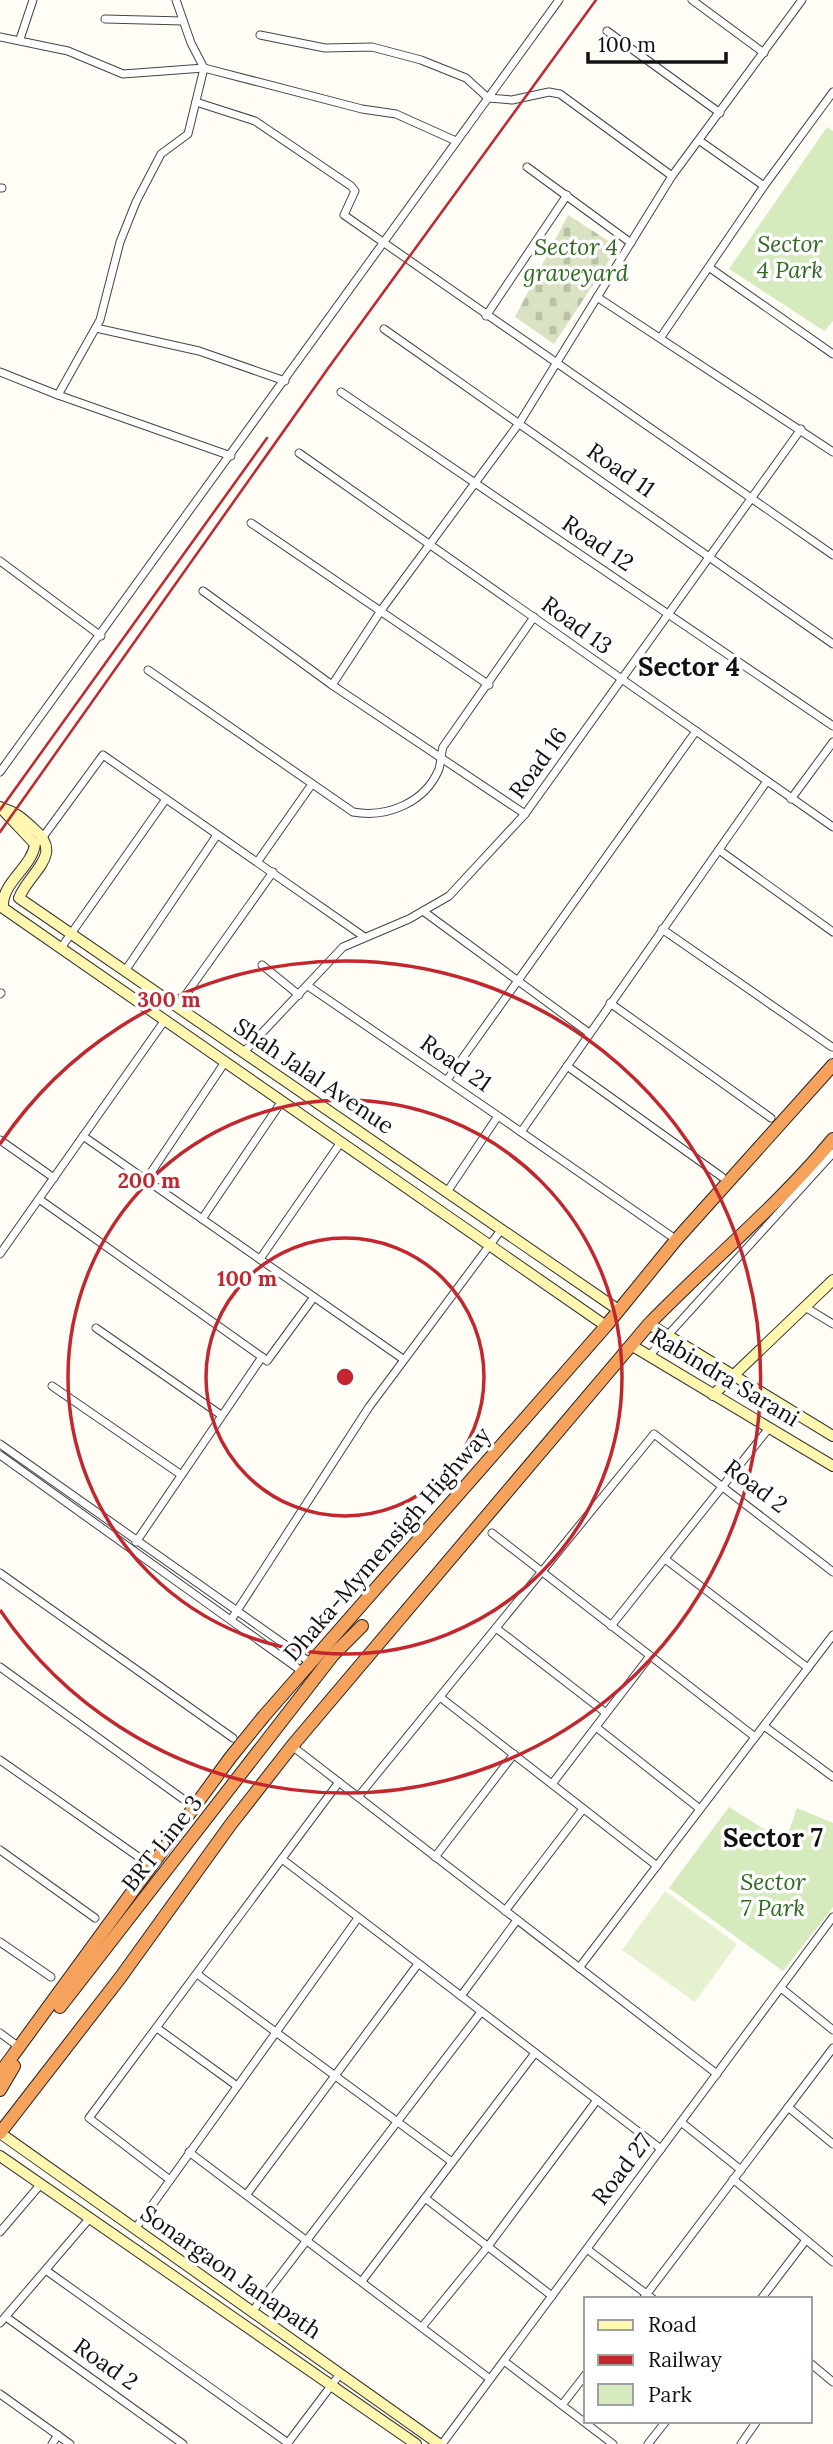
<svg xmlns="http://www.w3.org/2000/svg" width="833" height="2444" font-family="Lora,serif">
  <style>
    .cemetery { fill: url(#cemetery-stones) }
    .park { fill: #d5ebbd }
    .pitch { fill: #e6f2cf }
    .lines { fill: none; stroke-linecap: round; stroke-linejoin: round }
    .street-casing { stroke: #444; stroke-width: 9 }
    .secondary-casing { stroke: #333; stroke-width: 12 }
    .highway-casing { stroke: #222; stroke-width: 14 }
    .street { stroke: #fff; stroke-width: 7 }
    .secondary { stroke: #fff6b0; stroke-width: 10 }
    .highway { stroke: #f5a25d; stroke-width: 12 }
    .rail { stroke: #c4262e; stroke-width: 2.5 }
    .ring { fill: none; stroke: #c4262e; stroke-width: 3.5 }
    .labels { text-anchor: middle; stroke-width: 7; stroke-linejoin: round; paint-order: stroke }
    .park-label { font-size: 23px; font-style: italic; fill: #2f6b1f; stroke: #fff }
    .street-label { font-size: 23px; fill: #111; stroke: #fff }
    .quarter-label { font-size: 26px; font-weight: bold; fill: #111; stroke: #fff }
    .centre { fill: #c4262e; stroke: #fff; stroke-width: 3.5 }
    .ring-label { font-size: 21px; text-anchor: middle; font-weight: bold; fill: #c4262e; stroke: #fff; stroke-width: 7; stroke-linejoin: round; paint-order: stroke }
  </style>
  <defs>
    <pattern id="cemetery-stones" width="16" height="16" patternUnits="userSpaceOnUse" patternTransform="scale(1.75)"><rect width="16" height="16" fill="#d9e3c4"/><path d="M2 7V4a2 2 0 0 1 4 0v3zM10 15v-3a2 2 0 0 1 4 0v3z" fill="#b9c2a7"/></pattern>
  </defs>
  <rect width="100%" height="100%" fill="#fffdf5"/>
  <path class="cemetery" d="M568 215 618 247 554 344 515 317Z"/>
  <g class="park">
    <path d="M827 127 833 131V321L824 331 729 269Z"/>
    <path d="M729 1807 785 1842 797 1808 833 1823V1907L783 1971 669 1888Z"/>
  </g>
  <path class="pitch" d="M665 1891 737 1944 695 2002 622 1950Z"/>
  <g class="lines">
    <defs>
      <g id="street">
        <path d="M692 0 764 53"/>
        <path d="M105 19 183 21"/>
        <path d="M607 31 720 113"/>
        <path d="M260 35 325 48 372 47 421 60 466 78 488 98 512 100 549 92 560 94 672 176"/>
        <path d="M0 37 68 51 123 74 204 68 362 109 396 114 456 141"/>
        <path d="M20 39 33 0"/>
        <path d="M196 102 255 121 351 186 355 191 344 215 833 555"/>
        <path d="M700 141 764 186"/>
        <path d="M527 167 631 243"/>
        <path d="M0 188H2"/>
        <path d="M710 268 833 354"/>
        <path d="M597 297 833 452"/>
        <path d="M486 316 567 195"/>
        <path d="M96 328 199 351 285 381"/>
        <path d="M384 329 833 644"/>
        <path d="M661 337 764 186 833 92"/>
        <path d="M0 372 58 395 100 320 120 242 136 202 161 154 188 134 204 68 191 43 176 0"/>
        <path d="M341 392 833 726"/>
        <path d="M58 395 231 456"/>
        <path d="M299 453 833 827"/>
        <path d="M251 523 489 685"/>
        <path d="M0 561 101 636"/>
        <path d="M203 591 332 685 525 814"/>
        <path d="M148 670 353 812C387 818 425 803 439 769 441 762 441 754 443 747L534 617"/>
        <path d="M332 685 382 609 520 422 672 176 802 0"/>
        <path d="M0 772 559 0"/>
        <path d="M791 799 833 742"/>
        <path d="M43 837 103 755 363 936"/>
        <path d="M719 850 833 932"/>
        <path d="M258 861 312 784"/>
        <path d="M423 911 589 1033"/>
        <path d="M662 929 832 1047"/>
        <path d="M61 948 166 799"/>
        <path d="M262 965 299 995"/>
        <path d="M125 971 217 835"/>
        <path d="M308 986 498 1116 447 1192 498 1116 671 1236"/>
        <path d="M0 994 1 993"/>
        <path d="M610 1003 771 1118"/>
        <path d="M177 1007 273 872"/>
        <path d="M243 1053 343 947 409 919 449 896 525 814 801 429"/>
        <path d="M567 1066 722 1177"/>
        <path d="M447 1080 696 731"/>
        <path d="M521 1132 767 781"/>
        <path d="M83 1136 403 1359"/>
        <path d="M0 1140 54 1178"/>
        <path d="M146 1180 225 1062"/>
        <path d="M39 1199 262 1357"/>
        <path d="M202 1219 282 1101"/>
        <path d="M0 1254 165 1020"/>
        <path d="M260 1259 341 1142"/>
        <path d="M805 1307 833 1324"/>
        <path d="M96 1328 221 1415"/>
        <path d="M649 1356 833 1153"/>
        <path d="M262 1357 267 1361 314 1297"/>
        <path d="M52 1386 180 1474"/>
        <path d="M0 1444 311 1663"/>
        <path d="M0 1455 303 1672"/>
        <path d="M492 1533 755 1737"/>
        <path d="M136 1542 262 1357"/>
        <path d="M665 1559 808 1668"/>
        <path d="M0 1573 233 1738"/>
        <path d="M231 1620 369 1407 501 1230"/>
        <path d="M611 1626 769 1428"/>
        <path d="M496 1628 606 1713"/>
        <path d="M0 1667 183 1799"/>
        <path d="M440 1697 657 1866"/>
        <path d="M764 1726 833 1777"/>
        <path d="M596 1727 700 1809"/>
        <path d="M292 1746 717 2074"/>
        <path d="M0 1760 140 1858"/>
        <path d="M552 1784 650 1656"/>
        <path d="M358 1797 654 1434 833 1572"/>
        <path d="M0 1850 95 1918"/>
        <path d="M435 1857 514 1754"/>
        <path d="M282 1859 661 2149"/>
        <path d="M505 1911 583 1809"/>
        <path d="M0 1942 51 1977"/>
        <path d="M579 1968 833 1635"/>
        <path d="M197 1974 452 2162"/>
        <path d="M781 1988 833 2030"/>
        <path d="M461 1996 517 1920"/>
        <path d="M157 2028 237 2086"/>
        <path d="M0 2033 19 2047"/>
        <path d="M788 2107 833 2144"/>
        <path d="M681 2122 741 2170"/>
        <path d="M189 2152 490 2379"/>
        <path d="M733 2179 833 2262"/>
        <path d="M170 2180 89 2118 339 1782"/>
        <path d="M247 2194 418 1964"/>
        <path d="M425 2198 552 2296"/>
        <path d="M135 2229 358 1918"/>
        <path d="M0 2232 40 2185"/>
        <path d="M587 2249 653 2299"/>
        <path d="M47 2271 288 2443"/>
        <path d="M362 2281 535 2053"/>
        <path d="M643 2299 833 2048"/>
        <path d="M761 2299 806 2240"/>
        <path d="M252 2312 481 2012"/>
        <path d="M6 2317 183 2444"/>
        <path d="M0 2323 89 2219"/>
        <path d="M422 2327 489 2245 597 2100"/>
        <path d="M504 2361 613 2444"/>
        <path d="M810 2363 833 2382"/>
        <path d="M0 2394 70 2444"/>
        <path d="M562 2405 586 2374"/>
        <path d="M52 2444 58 2435"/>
        <path d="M287 2444 340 2374"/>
        <path d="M442 2444 833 1917"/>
        <path d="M648 2444 666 2421"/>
        <path d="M741 2444 757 2421"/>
      </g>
      <g id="secondary">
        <path d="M0 807 35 844C32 868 1 882 3 908L606 1326"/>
        <path d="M2 808C16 812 24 820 34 829 65 855 29 872 19 898L617 1309"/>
        <path d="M649 1324 833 1436"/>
        <path d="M631 1345 833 1466"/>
        <path d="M713 1395 833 1280"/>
        <path d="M0 2133 439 2444"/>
        <path d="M0 2156 416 2444"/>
      </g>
      <g id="highway">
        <path d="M60 2007 333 1655 362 1626"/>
        <path d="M0 2073 230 1758 264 1716 606 1326 676 1240 833 1065"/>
        <path d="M0 2090 14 2066"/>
        <path d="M0 2133 120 1978 231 1824 292 1746 649 1324C709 1262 778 1206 833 1139"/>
      </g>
    </defs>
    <use href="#street" class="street-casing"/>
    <use href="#secondary" class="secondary-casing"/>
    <use href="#highway" class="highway-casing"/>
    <use href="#street" class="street"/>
    <use href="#secondary" class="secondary"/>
    <use href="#highway" class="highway"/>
    <g class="rail">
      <path d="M0 810 267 438"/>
      <path d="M0 832 329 367 596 0"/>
    </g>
  </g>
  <g class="ring">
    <circle cx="345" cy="1377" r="139"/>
    <circle cx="345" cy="1377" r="277"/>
    <path d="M0 1144A416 416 0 1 1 0 1610"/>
  </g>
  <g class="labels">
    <g class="park-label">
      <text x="790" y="252">Sector<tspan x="790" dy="26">4 Park</tspan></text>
      <text x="576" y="255">Sector 4<tspan x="576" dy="26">graveyard</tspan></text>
      <text x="773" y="1890">Sector<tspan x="773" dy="26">7 Park</tspan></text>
    </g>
    <g class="street-label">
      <text transform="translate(621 470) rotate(35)" y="8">Road 11</text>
      <text transform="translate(598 543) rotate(34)" y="8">Road 12</text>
      <text transform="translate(577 625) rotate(36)" y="8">Road 13</text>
      <text transform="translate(538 763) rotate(-54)" y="8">Road 16</text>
      <text transform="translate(456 1063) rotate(35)" y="8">Road 21</text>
      <text transform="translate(314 1076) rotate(34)" y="8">Shah Jalal Avenue</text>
      <text transform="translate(725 1377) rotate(31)" y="8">Rabindra Sarani</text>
      <text transform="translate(756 1486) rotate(37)" y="8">Road 2</text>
      <text transform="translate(387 1544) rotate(-49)" y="8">Dhaka-Mymensigh Highway</text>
      <text transform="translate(162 1843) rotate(-52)" y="8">BRT Line 3</text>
      <text transform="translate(622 2169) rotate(-53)" y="8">Road 27</text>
      <text transform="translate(231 2272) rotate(35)" y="8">Sonargaon Janapath</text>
      <text transform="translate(106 2364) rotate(35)" y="8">Road 2</text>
    </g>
    <g class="quarter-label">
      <text x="689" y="676">Sector 4</text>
      <text x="773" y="1847">Sector 7</text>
    </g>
  </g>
  <circle cx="345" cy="1377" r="10" class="centre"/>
  <g class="ring-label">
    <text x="169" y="1007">300 m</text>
    <text x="149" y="1188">200 m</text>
    <text x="247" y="1286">100 m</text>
  </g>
  <rect x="584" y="2297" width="228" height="126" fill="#ffffff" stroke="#a0a0a0" stroke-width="2"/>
  <rect x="598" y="2320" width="35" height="10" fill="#fff6b0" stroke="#a0a0a0" stroke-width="2"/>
  <text x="648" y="2332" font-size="21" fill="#111111">Road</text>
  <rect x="598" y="2355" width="35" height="10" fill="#c4262e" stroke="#a0a0a0" stroke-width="2"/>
  <text x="648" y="2367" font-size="21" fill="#111111">Railway</text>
  <rect x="598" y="2384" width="35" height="21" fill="#d5ebbd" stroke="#a0a0a0" stroke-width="2"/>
  <text x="648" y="2402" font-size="21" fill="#111111">Park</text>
  <path d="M588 52v10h138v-10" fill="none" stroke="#111111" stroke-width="3.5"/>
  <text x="598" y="52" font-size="21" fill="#111111" stroke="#ffffff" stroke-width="5" paint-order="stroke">100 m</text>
</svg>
